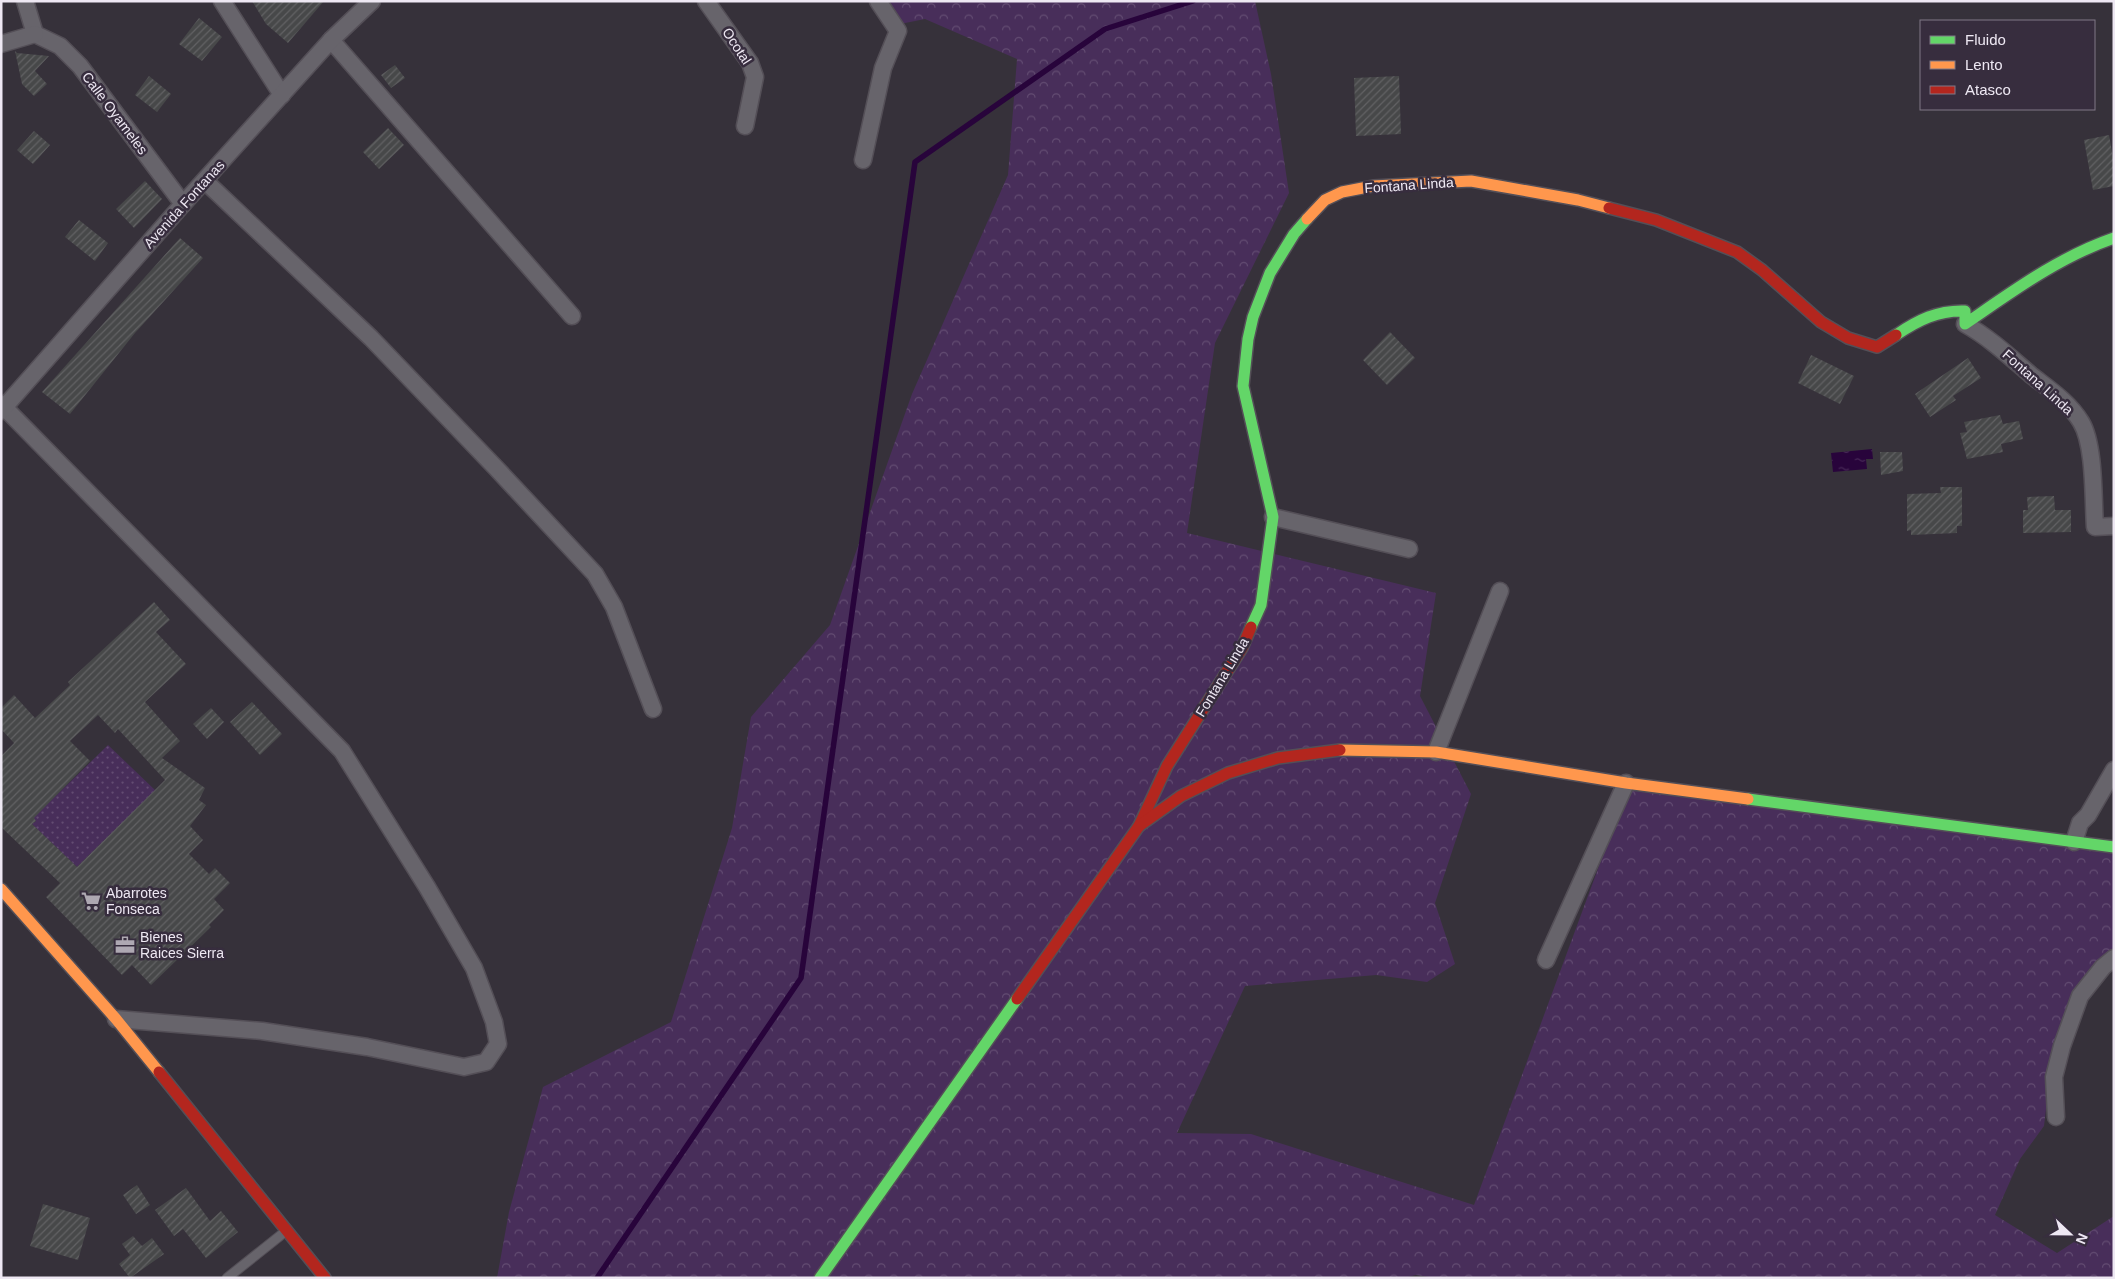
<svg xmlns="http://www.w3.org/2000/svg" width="2115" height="1279" font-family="Helvetica,sans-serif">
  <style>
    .grass { fill: url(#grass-dots) }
    .forest { fill: url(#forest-crowns) }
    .water { fill: url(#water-ripples) }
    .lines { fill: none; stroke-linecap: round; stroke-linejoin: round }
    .stream { stroke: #28043b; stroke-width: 5.5 }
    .building { fill: url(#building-hatch); fill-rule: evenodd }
    .lane-casing { stroke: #544f57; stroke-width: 11 }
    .street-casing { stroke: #544f57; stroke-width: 19 }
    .fast-casing { stroke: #544f57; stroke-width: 14 }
    .slow-casing { stroke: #544f57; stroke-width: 14 }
    .jam-casing { stroke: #544f57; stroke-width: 14 }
    .lane { stroke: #67646b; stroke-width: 9 }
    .street { stroke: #67646b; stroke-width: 16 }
    .fast { stroke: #63d668; stroke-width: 11 }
    .slow { stroke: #ff974d; stroke-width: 11 }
    .jam { stroke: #b3261e; stroke-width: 11 }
    .labels { text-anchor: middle; stroke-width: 5; stroke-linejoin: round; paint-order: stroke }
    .street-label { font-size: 14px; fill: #eee8f3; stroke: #372d3e }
    .poi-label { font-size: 14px; fill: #eee8f3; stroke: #372d3e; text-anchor: start }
  </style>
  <defs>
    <pattern id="grass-dots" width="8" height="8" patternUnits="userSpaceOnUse" patternTransform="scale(1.25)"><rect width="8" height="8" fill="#482e5a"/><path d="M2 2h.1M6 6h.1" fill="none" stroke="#634c72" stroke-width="1.8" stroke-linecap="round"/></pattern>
    <pattern id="forest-crowns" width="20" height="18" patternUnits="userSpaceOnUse" patternTransform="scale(1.25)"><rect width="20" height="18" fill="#482e5a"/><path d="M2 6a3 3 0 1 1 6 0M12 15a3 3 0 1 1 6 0" fill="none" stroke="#634c72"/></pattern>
    <pattern id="water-ripples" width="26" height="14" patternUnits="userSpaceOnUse" patternTransform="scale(1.25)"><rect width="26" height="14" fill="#28043b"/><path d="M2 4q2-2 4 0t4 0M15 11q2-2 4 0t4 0" fill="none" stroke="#482958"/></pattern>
    <pattern id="building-hatch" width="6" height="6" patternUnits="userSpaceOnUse" patternTransform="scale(1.25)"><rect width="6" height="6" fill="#474849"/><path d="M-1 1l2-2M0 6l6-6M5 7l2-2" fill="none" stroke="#626264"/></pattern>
  </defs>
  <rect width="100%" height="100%" fill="#36313a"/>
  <path class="grass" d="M108 745 155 790 77 867 32 824 36 821 33 818Z"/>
  <path class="forest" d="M885 1H1255L1271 74 1289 193 1215 343 1187 533 1436 593 1420 696 1471 794 1435 903 1455 964 1427 982 1376 975 1245 986 1177 1133 1251 1134 1474 1205 1627 790 2114 850V948L2099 961 2050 1075 2044 1126 2020 1159 1995 1215 2057 1253 2114 1216V1278H1435L1416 1275 1404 1278H497L509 1212 543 1087 671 1022 732 828 751 717 830 625 912 394 1008 175 1017 59 925 19 900 24Z"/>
  <path class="water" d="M1872 449 1873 459H1866L1867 469 1833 472 1831 453Z"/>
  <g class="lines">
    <path class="stream" d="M597 1278 801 978 915 162 1105 29 1193 1"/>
  </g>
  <g class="building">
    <path d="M252 1H324L288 43 266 24Z"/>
    <path d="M199 18 222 37 202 61 179 44Z"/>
    <path d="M15 51 17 53 49 56 35 71 47 84 34 96 22 84Z"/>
    <path d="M395 65 405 78 391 88 381 75Z"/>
    <path d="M149 76 171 94 157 112 135 95Z"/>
    <path d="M1399 76 1401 134 1356 136 1354 78Z"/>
    <path d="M388 128 404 145 379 169 363 152Z"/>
    <path d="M34 131 50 145 33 164 17 150Z"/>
    <path d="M2109 135 2114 163V186L2093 190 2084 140Z"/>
    <path d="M145 181 162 199 134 228 116 209Z"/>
    <path d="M79 220 108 243 95 261 65 237Z"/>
    <path d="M180 238 203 258 135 333 70 414 42 392Z"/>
    <path d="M1390 332 1415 358 1387 385 1363 360Z"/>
    <path d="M1811 355 1854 376 1840 404 1798 383Z"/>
    <path d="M1968 358 1981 378 1953 396 1956 400 1930 417 1915 394Z"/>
    <path d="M2000 415 2003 424 2019 421 2023 439 2001 444 2003 452 1967 459 1960 433 1967 432 1964 422Z"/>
    <path d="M1880 452H1902L1903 471 1881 475Z"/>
    <path d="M1940 487H1962V526H1957V533L1911 535V530L1907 531V494L1941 493Z"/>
    <path d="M2054 496 2055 510H2071V532L2023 533V510H2028L2027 497Z"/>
    <path d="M154 602 170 620 156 632 186 664 145 702 180 741 162 758 205 788 199 800 206 805 190 826 203 840 189 854 209 874 215 868 230 883 214 899 224 910 209 925 211 927 151 985 132 965 122 975 46 897 60 883 1 827V756L14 743 1 729V708L14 695 35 718 70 685 68 682ZM98 715 115 733 118 729 165 780 77 867 32 824 36 821 34 818 90 761 70 741Z"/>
    <path d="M252 702 282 734 260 755 230 722Z"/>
    <path d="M211 708 224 722 207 739 193 724Z"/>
    <path d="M137 1185 150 1205 136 1214 123 1195Z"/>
    <path d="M186 1188 210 1221 221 1211 238 1232 206 1258 183 1229 174 1236 155 1210Z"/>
    <path d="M43 1204 90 1218 78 1260 30 1246Z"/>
    <path d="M133 1236 142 1246 152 1238 164 1254 130 1278 119 1264 130 1255 122 1244Z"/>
  </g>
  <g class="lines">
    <defs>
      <path id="lane" d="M227 1278 286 1231"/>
      <g id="street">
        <path d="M25 1 35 34"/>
        <path d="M222 1 282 95"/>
        <path d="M706 1 750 63 755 77 745 126"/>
        <path d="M35 34 60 46 80 66 183 204"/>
        <path d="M331 40 572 316"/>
        <path d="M1 44 35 34"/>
        <path d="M863 160 883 68 898 31 878 1"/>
        <path d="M205 181 371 338 496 468 595 574 614 607 653 709"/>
        <path d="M1965 324C1990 338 2010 357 2031 375 2049 389 2069 402 2081 422 2095 445 2093 499 2095 527L2114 526"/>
        <path d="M1 404 342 751 427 887 474 968 494 1022 498 1044 486 1062 464 1067 367 1047 262 1031 116 1019"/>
        <path d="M1 411 183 204 331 40 372 1"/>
        <path d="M1273 517 1409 549"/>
        <path d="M1436 752 1500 591"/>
        <path d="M2074 842 2080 823 2088 815 2114 770"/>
        <path d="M1546 960 1626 783"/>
        <path d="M2056 1117 2054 1077 2062 1046 2080 996 2103 967 2114 958"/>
      </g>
      <g id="fast">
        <path d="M1896 335C1918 320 1938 310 1965 311V324C2013 291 2059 257 2114 238"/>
        <path d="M1251 627 1261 605 1273 517 1243 386 1248 339 1253 317 1270 273 1294 234 1307 219"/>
        <path d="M1748 799 2114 847"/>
        <path d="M820 1278 1017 999"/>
      </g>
      <g id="slow">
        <path d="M1307 219 1325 200 1342 192 1373 186 1471 181 1578 200 1609 208"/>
        <path d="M1340 750 1436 752 1626 783 1748 799"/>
        <path d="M1 889 116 1019 159 1072"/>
      </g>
      <g id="jam">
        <path d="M1609 208 1656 220 1737 252 1762 270 1821 322 1848 338 1877 347 1896 335"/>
        <path d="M1139 826 1167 766 1242 648 1251 627"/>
        <path d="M1017 999 1139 826 1181 796 1228 773 1278 758 1340 750"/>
        <path d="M159 1072 325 1278"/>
      </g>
    </defs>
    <use href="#lane" class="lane-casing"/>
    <use href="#street" class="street-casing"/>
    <use href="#fast" class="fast-casing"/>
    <use href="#slow" class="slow-casing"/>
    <use href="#jam" class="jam-casing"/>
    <use href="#lane" class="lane"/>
    <use href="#street" class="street"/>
    <use href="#fast" class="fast"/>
    <use href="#slow" class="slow"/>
    <use href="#jam" class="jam"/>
  </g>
  <defs>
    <symbol id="supermarket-bare" viewBox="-9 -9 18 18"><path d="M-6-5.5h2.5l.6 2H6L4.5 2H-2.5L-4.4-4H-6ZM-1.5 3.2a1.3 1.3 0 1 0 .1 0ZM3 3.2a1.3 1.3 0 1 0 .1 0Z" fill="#aea8b2" stroke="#372d3e" stroke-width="2.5" paint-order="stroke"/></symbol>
    <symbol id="office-bare" viewBox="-9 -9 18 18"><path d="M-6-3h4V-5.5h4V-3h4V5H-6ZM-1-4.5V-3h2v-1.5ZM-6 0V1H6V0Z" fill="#aea8b2" stroke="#372d3e" stroke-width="2.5" paint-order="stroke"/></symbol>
  </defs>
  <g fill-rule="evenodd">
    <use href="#supermarket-bare" x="77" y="887" width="28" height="28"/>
    <use href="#office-bare" x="111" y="931" width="28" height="28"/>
  </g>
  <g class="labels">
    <g class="street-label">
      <text transform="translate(737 46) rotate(57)" y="5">Ocotal</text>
      <text transform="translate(115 113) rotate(53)" y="5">Calle Oyameles</text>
      <text transform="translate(1409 185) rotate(-4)" y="5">Fontana Linda</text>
      <text transform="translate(184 204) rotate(-48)" y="5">Avenida Fontanas</text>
      <text transform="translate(2038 382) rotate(42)" y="5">Fontana Linda</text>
      <text transform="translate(1222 677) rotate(-59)" y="5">Fontana Linda</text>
    </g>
    <g class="poi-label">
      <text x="106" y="898">Abarrotes<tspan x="106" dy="16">Fonseca</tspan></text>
      <text x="140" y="942">Bienes<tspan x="140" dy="16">Raices Sierra</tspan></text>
    </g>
  </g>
  <rect width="2115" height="1279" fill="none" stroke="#eee8f3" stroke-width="5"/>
  <rect x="1920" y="20" width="175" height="90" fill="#372d3e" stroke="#807886"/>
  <rect x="1930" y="36" width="25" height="8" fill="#63d668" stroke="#807886"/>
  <text x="1965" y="45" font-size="15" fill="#eee8f3">Fluido</text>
  <rect x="1930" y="61" width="25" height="8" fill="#ff974d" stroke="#807886"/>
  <text x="1965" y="70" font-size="15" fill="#eee8f3">Lento</text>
  <rect x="1930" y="86" width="25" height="8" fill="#b3261e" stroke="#807886"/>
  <text x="1965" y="95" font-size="15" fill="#eee8f3">Atasco</text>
  <g transform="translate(2070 1234) rotate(112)" stroke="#372d3e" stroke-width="4" paint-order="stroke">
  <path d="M0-4L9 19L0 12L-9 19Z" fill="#eee8f3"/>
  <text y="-8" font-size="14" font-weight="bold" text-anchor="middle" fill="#eee8f3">N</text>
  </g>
</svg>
